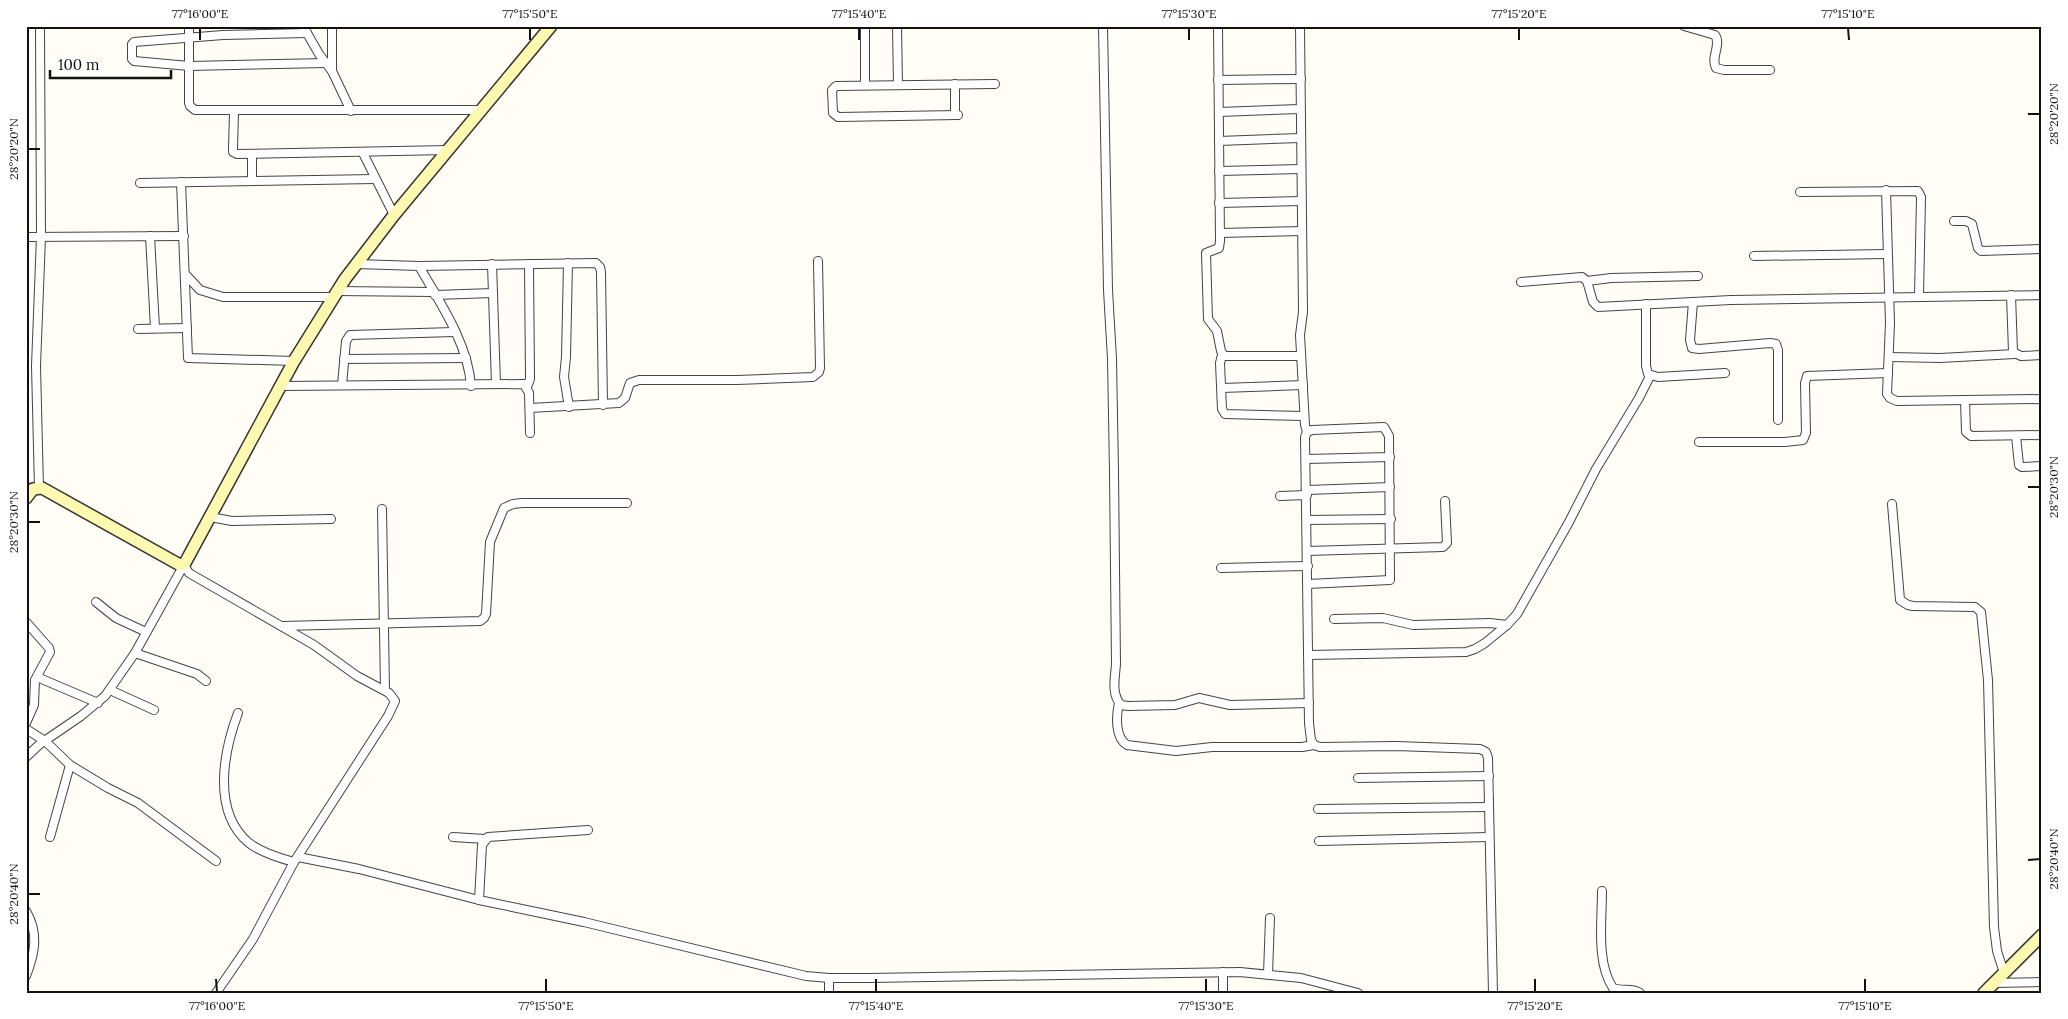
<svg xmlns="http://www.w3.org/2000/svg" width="2068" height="1019" font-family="Lora,serif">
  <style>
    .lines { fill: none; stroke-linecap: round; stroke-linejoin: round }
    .street-casing { stroke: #444; stroke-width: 10 }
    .secondary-casing { stroke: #333; stroke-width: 14 }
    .street { stroke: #fff; stroke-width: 8 }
    .secondary { stroke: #fff8b0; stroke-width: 11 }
    .ticks { fill: none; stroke: #111; stroke-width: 2 }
    .neatline { fill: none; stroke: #111; stroke-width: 2 }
    .ticks-label { font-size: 12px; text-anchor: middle; fill: #111 }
  </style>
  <rect width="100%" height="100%" fill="#fffdf5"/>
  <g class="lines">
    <defs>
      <g id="street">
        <path d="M189 26V103L190 106 195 110H481"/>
        <path d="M303 26 319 54 332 71 351 111"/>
        <path d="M332 26V71"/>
        <path d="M897 26 898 85"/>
        <path d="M1103 26 1108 290 1112 359 1114 472 1116 664C1115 678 1111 694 1121 705L1128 706 1175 705 1199 698 1230 705 1309 703"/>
        <path d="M1218 26 1220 241 1219 248 1206 253 1208 319 1217 331 1221 351 1224 356H1301"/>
        <path d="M1300 26 1303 312 1300 335 1305 425 1307 432"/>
        <path d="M1684 26 1715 35C1722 45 1710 57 1716 68L1724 70H1770"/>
        <path d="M307 33 223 35 134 42 132 44V59L134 61 189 66 326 63"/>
        <path d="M1218 80 1301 79"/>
        <path d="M865 84V26"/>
        <path d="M234 112 233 148V152L237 154 449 150"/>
        <path d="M1219 112 1300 109"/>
        <path d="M955 115V84"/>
        <path d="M958 115 838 117 833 113 832 90 836 86 995 84"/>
        <path d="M1219 141 1300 138"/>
        <path d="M363 153 394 215"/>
        <path d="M252 154V181"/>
        <path d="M1219 171 1300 169"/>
        <path d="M181 182 188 358 294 361"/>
        <path d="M140 183 375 179"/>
        <path d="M1886 190 1890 323 1887 394 1890 398 1897 401 2042 399"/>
        <path d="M1800 192 1918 191 1921 197 1919 296"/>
        <path d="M1219 203 1301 201"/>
        <path d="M1954 221H1966L1972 224 1978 248 1981 251 2042 249"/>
        <path d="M1220 233 1302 231"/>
        <path d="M150 236 155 328"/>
        <path d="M26 237 184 236"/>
        <path d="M1754 256 1887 254"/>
        <path d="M568 263 566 357 564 377 569 407"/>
        <path d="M356 264 419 266 596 263 600 267 601 272 603 405"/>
        <path d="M492 264 496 384"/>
        <path d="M419 266C440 303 468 343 471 386"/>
        <path d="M186 275 200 290 223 297H332"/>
        <path d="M1587 281 1611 278 1698 276"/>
        <path d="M1521 282 1582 277 1587 281 1593 302 1598 307 1731 300 2042 295"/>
        <path d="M336 291 434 292"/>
        <path d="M435 295 493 293"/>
        <path d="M2011 295 2013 352 2021 356 2042 355"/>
        <path d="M1693 302 1690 340 1692 348 1699 349 1770 343 1776 344 1778 350V420"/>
        <path d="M1646 304V366L1648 374 1658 377 1725 373"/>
        <path d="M138 329 187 328"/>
        <path d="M1222 355 1220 363 1222 409 1225 414 1304 416"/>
        <path d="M1889 357 1940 358 2015 354"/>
        <path d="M344 359 466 358"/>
        <path d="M342 385 346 341 350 335 454 332"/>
        <path d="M280 386 524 384 529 393 530 433"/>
        <path d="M527 387 530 379 529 264"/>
        <path d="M1222 388 1303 385"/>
        <path d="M1965 400 1966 432 1971 436 2042 435"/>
        <path d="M530 408 619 403 625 398 630 383 639 380H737L813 377 819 372 820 368 818 261"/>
        <path d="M2016 436 2019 465 2022 467 2042 466"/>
        <path d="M1699 442H1785L1803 440 1806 433 1805 383 1807 376 1888 373"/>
        <path d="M1306 459 1390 457"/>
        <path d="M39 488 36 366 41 237 40 26"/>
        <path d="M1307 490 1390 487"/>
        <path d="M1280 496 1307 495"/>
        <path d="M1892 504 1900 600 1908 605 1913 606 1975 607 1981 612 1988 680 1994 927 1997 951 2004 973"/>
        <path d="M382 509 385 690"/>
        <path d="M210 517 232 521 331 519"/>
        <path d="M1307 520 1391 519"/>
        <path d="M1307 551 1443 547 1447 543 1445 501"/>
        <path d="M184 565 189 573 314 645 357 676 389 693 395 701 388 716 294 862 253 939 216 993"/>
        <path d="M1221 568 1308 566"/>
        <path d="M1308 584 1390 580 1389 436 1384 427 1312 430 1307 432 1305 437 1309 723 1311 740 1314 745 1320 747 1396 746 1480 749 1486 752 1488 758 1493 993"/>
        <path d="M96 602 116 618 146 632"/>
        <path d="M1334 619 1383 618 1413 625 1490 623 1507 625"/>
        <path d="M26 622 49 648 50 652 35 680 34 705 26 723"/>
        <path d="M283 626 480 621 484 618 486 614 490 542 504 508 513 504 522 503H627"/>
        <path d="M135 653 197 674 206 681"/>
        <path d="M1309 655 1466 652 1475 649 1485 643 1507 625 1517 614 1569 522 1596 469 1639 398 1650 376"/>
        <path d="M37 677 98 703"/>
        <path d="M110 690 154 710"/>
        <path d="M1119 703C1116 716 1115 738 1127 745L1176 751 1212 747H1302L1314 745"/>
        <path d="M238 713C223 753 212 812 249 843 262 853 279 858 294 862"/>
        <path d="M26 729 45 741 70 765 108 788 138 803 216 861"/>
        <path d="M26 757 40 744 81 716 105 696 135 653 181 570 182 565"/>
        <path d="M1358 778 1489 776"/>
        <path d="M1318 809 1489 807"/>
        <path d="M50 837 70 765"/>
        <path d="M453 837 485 839"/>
        <path d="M1319 841 1489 837"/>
        <path d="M298 857 359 869 479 900 584 922 806 976 829 978H871L1240 972 1301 978 1358 993"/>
        <path d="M1602 891C1602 921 1596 963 1613 988 1622 992 1632 987 1640 993"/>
        <path d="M479 900 482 845 488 837 588 830"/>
        <path d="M26 911C39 933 35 953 26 976"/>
        <path d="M1223 972V993"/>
        <path d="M1268 974 1270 918"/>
        <path d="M829 978V993"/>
        <path d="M1994 983 2042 982"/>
      </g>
      <g id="secondary">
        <path d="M26 498 33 489 42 488 180 565 185 563 294 361 345 279 394 215 551 26"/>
        <path d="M1984 993 2042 935"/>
      </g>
    </defs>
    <use href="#street" class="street-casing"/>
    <use href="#secondary" class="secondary-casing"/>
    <use href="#street" class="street"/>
    <use href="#secondary" class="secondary"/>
  </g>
  <path class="ticks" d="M200 28V40M530 28V40M859 28V40M1189 28V40M1519 28V40M1848 28 1849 40M2028 114H2040M28 149H40M2028 487H2040M28 522H40M2028 860 2040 859M28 894H40M216 979 217 992M546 979V992M876 979V992M1206 979V992M1535 979V992M1865 979V992"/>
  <rect width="2068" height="1019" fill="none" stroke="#ffffff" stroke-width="55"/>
  <path d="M50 70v8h121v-8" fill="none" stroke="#111111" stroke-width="2.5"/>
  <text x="58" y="70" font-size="15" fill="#111111" stroke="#ffffff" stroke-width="4" paint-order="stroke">100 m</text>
  <rect x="28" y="28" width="2012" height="964" class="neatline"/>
  <g class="ticks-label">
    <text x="200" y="18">77°16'00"E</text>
    <text x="530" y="18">77°15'50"E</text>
    <text x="859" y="18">77°15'40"E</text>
    <text x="1189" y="18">77°15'30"E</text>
    <text x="1519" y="18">77°15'20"E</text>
    <text x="1848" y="18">77°15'10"E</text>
    <text transform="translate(2054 114) rotate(-90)" y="4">28°20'20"N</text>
    <text transform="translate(14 149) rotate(-90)" y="4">28°20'20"N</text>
    <text transform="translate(2054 487) rotate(-90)" y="4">28°20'30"N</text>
    <text transform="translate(14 522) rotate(-90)" y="4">28°20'30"N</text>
    <text transform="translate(2054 859) rotate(-90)" y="4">28°20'40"N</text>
    <text transform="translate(14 894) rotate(-90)" y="4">28°20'40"N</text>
    <text x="217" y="1010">77°16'00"E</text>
    <text x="546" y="1010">77°15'50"E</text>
    <text x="876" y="1010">77°15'40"E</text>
    <text x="1206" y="1010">77°15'30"E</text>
    <text x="1535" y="1010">77°15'20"E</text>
    <text x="1865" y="1010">77°15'10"E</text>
  </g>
</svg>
